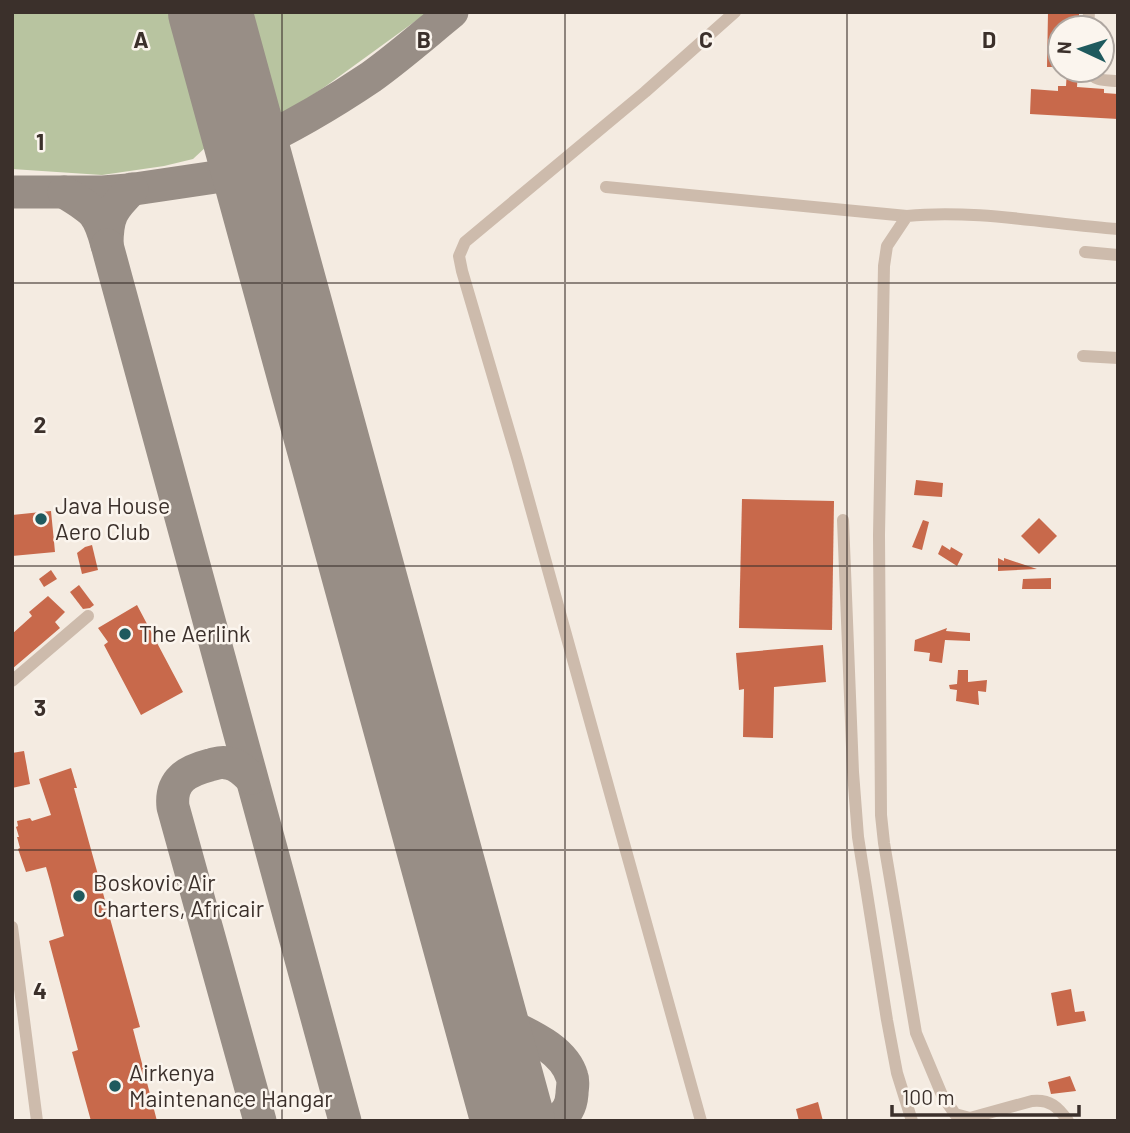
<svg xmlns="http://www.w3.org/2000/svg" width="1130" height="1133" font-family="Barlow,sans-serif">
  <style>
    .green { fill: #b8c4a0 }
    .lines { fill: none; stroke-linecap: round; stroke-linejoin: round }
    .taxiway { stroke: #988e86; stroke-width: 33 }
    .runway { stroke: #988e86; stroke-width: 84 }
    .building { fill: #c8694b }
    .minor { stroke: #cdbbac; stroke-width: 12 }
    .grid { fill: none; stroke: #3b302b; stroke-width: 2; stroke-opacity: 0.55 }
    .poi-dot { fill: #1f5a5e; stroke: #fbf5ee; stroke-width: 2.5 }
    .labels { text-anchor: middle; stroke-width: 5; stroke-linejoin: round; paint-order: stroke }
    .poi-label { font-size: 23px; fill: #3b302b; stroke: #fbf5ee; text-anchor: start }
    .grid-label { font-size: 23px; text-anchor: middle; font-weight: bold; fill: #3b302b; stroke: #fbf5ee; stroke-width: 5; stroke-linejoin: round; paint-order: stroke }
  </style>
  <rect width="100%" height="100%" fill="#f4ebe1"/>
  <g class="green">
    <path d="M12 12H186L207 88 217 133 208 145 193 159 164 166 102 175 12 169Z"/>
    <path d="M236 12H428L326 86 266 126Z"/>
  </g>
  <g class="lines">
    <g class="taxiway">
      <path d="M247 148C290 128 331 104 371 77 399 57 425 34 452 12"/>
      <path d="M237 169C249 154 243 136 239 119"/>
      <path d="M12 192H103L128 190 236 174C259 183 264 215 272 237"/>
      <path d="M64 192C93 210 98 211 107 245 107 216 112 209 132 189"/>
      <path d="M107 245 345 1121"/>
      <path d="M251 778C244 771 237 764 227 763 221 761 216 764 210 765 187 771 170 780 173 807L260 1121"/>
      <path d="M505 1023C529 1035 564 1049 572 1077 574 1082 572 1089 572 1094 571 1107 567 1113 556 1121"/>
    </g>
    <path class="runway" d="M210 12 513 1121"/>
  </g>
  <g class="building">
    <path d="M1048 12H1079V28H1060V67H1047Z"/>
    <path d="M1067 70H1078L1077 87 1104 89V93L1118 94V119L1030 114 1031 89 1058 91V86H1066Z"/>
    <path d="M916 480 943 483 942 497 914 495Z"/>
    <path d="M742 499 834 501 832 630 739 628Z"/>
    <path d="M51 511 55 552 12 556V515Z"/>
    <path d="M1039 518 1057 536 1039 554 1021 536Z"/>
    <path d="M923 520 929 522 922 550 912 547Z"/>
    <path d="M92 545 98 570 82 574 77 553 85 547Z"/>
    <path d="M942 545 950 550 951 547 963 554 957 566 938 554Z"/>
    <path d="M998 558 1004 561V558L1037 569 998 571Z"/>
    <path d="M51 570 57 579 44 587 39 579Z"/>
    <path d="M1051 578V589H1022L1023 579Z"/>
    <path d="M79 585 94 605 90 608 83 609 70 592Z"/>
    <path d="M48 596 65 612 55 622 60 628 12 669V634L32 616 29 612Z"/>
    <path d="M137 605 183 692 141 715 104 645 108 642 98 628Z"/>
    <path d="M947 628 946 631 970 633V641L945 640 942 663 929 661 930 653 914 651 915 640Z"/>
    <path d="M823 645 826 682 774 687 773 738 743 737 744 689 739 690 736 653Z"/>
    <path d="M958 670H968V682L987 680 986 692 978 691 979 705 956 701 957 690 950 689 949 685 957 684Z"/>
    <path d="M24 751 30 784 12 788V753Z"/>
    <path d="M71 768 77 788H74L140 1027 133 1029 157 1121H91L72 1052 78 1050 49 941 64 936 50 881 46 867 26 872 18 849 20 848 17 837H19L16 827 18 826 17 821 30 818 32 821 51 815 39 779Z"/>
    <path d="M1071 989 1075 1012 1084 1011 1086 1021 1057 1026 1051 993Z"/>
    <path d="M1070 1076 1076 1091 1051 1094 1048 1082Z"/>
    <path d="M818 1102 823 1121H799L796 1109Z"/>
  </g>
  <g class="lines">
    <g class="minor">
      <path d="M1088 28 1089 12"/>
      <path d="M1088 70C1095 82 1105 80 1118 81"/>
      <path d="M606 187 907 216"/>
      <path d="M1085 252 1118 255"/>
      <path d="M1083 356 1118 358"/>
      <path d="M843 520 853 772 858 837 887 1020 897 1073 912 1121"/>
      <path d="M12 681 88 616"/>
      <path d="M12 927 37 1121"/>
      <path d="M701 1121 517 458 462 271 459 256 465 242 645 92 735 12"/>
      <path d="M1068 1121C1058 1107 1050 1099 1032 1101L970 1118 955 1114 942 1095 916 1033 884 843 881 815 879 535 884 266 887 246 907 216C974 209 1050 224 1118 229"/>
    </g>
  </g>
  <path class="grid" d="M282 12V1121M565 12V1121M847 12V1121M12 283H1118M12 566H1118M12 850H1118"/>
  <g class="poi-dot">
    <circle cx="41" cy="519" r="7"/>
    <circle cx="125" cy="634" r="7"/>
    <circle cx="79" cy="896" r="7"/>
    <circle cx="115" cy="1086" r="7"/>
  </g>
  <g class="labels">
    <g class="poi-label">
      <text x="55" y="514">Java House<tspan x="55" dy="26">Aero Club</tspan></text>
      <text x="139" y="642">The Aerlink</text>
      <text x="93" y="891">Boskovic Air<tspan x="93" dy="26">Charters, Africair</tspan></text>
      <text x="129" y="1081">Airkenya<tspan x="129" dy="26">Maintenance Hangar</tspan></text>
    </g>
  </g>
  <g class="grid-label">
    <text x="141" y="48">A</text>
    <text x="424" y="48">B</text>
    <text x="706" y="48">C</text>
    <text x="989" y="48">D</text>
    <text x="40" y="150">1</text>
    <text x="40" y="433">2</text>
    <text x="40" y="716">3</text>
    <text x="40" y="999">4</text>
  </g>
  <rect width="1130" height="1133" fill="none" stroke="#3b302b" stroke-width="28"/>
  <g transform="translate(1081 49) rotate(274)"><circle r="33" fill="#fbf5ee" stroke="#aea6a0" stroke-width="2"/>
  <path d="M0-5L12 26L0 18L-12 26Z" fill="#1f5a5e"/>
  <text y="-10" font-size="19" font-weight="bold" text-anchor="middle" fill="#3b302b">N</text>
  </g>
  <path d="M892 1105v10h187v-10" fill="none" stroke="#3b302b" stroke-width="3.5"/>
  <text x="902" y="1105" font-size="21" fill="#3b302b" stroke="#fbf5ee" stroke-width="5" paint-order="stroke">100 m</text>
</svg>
